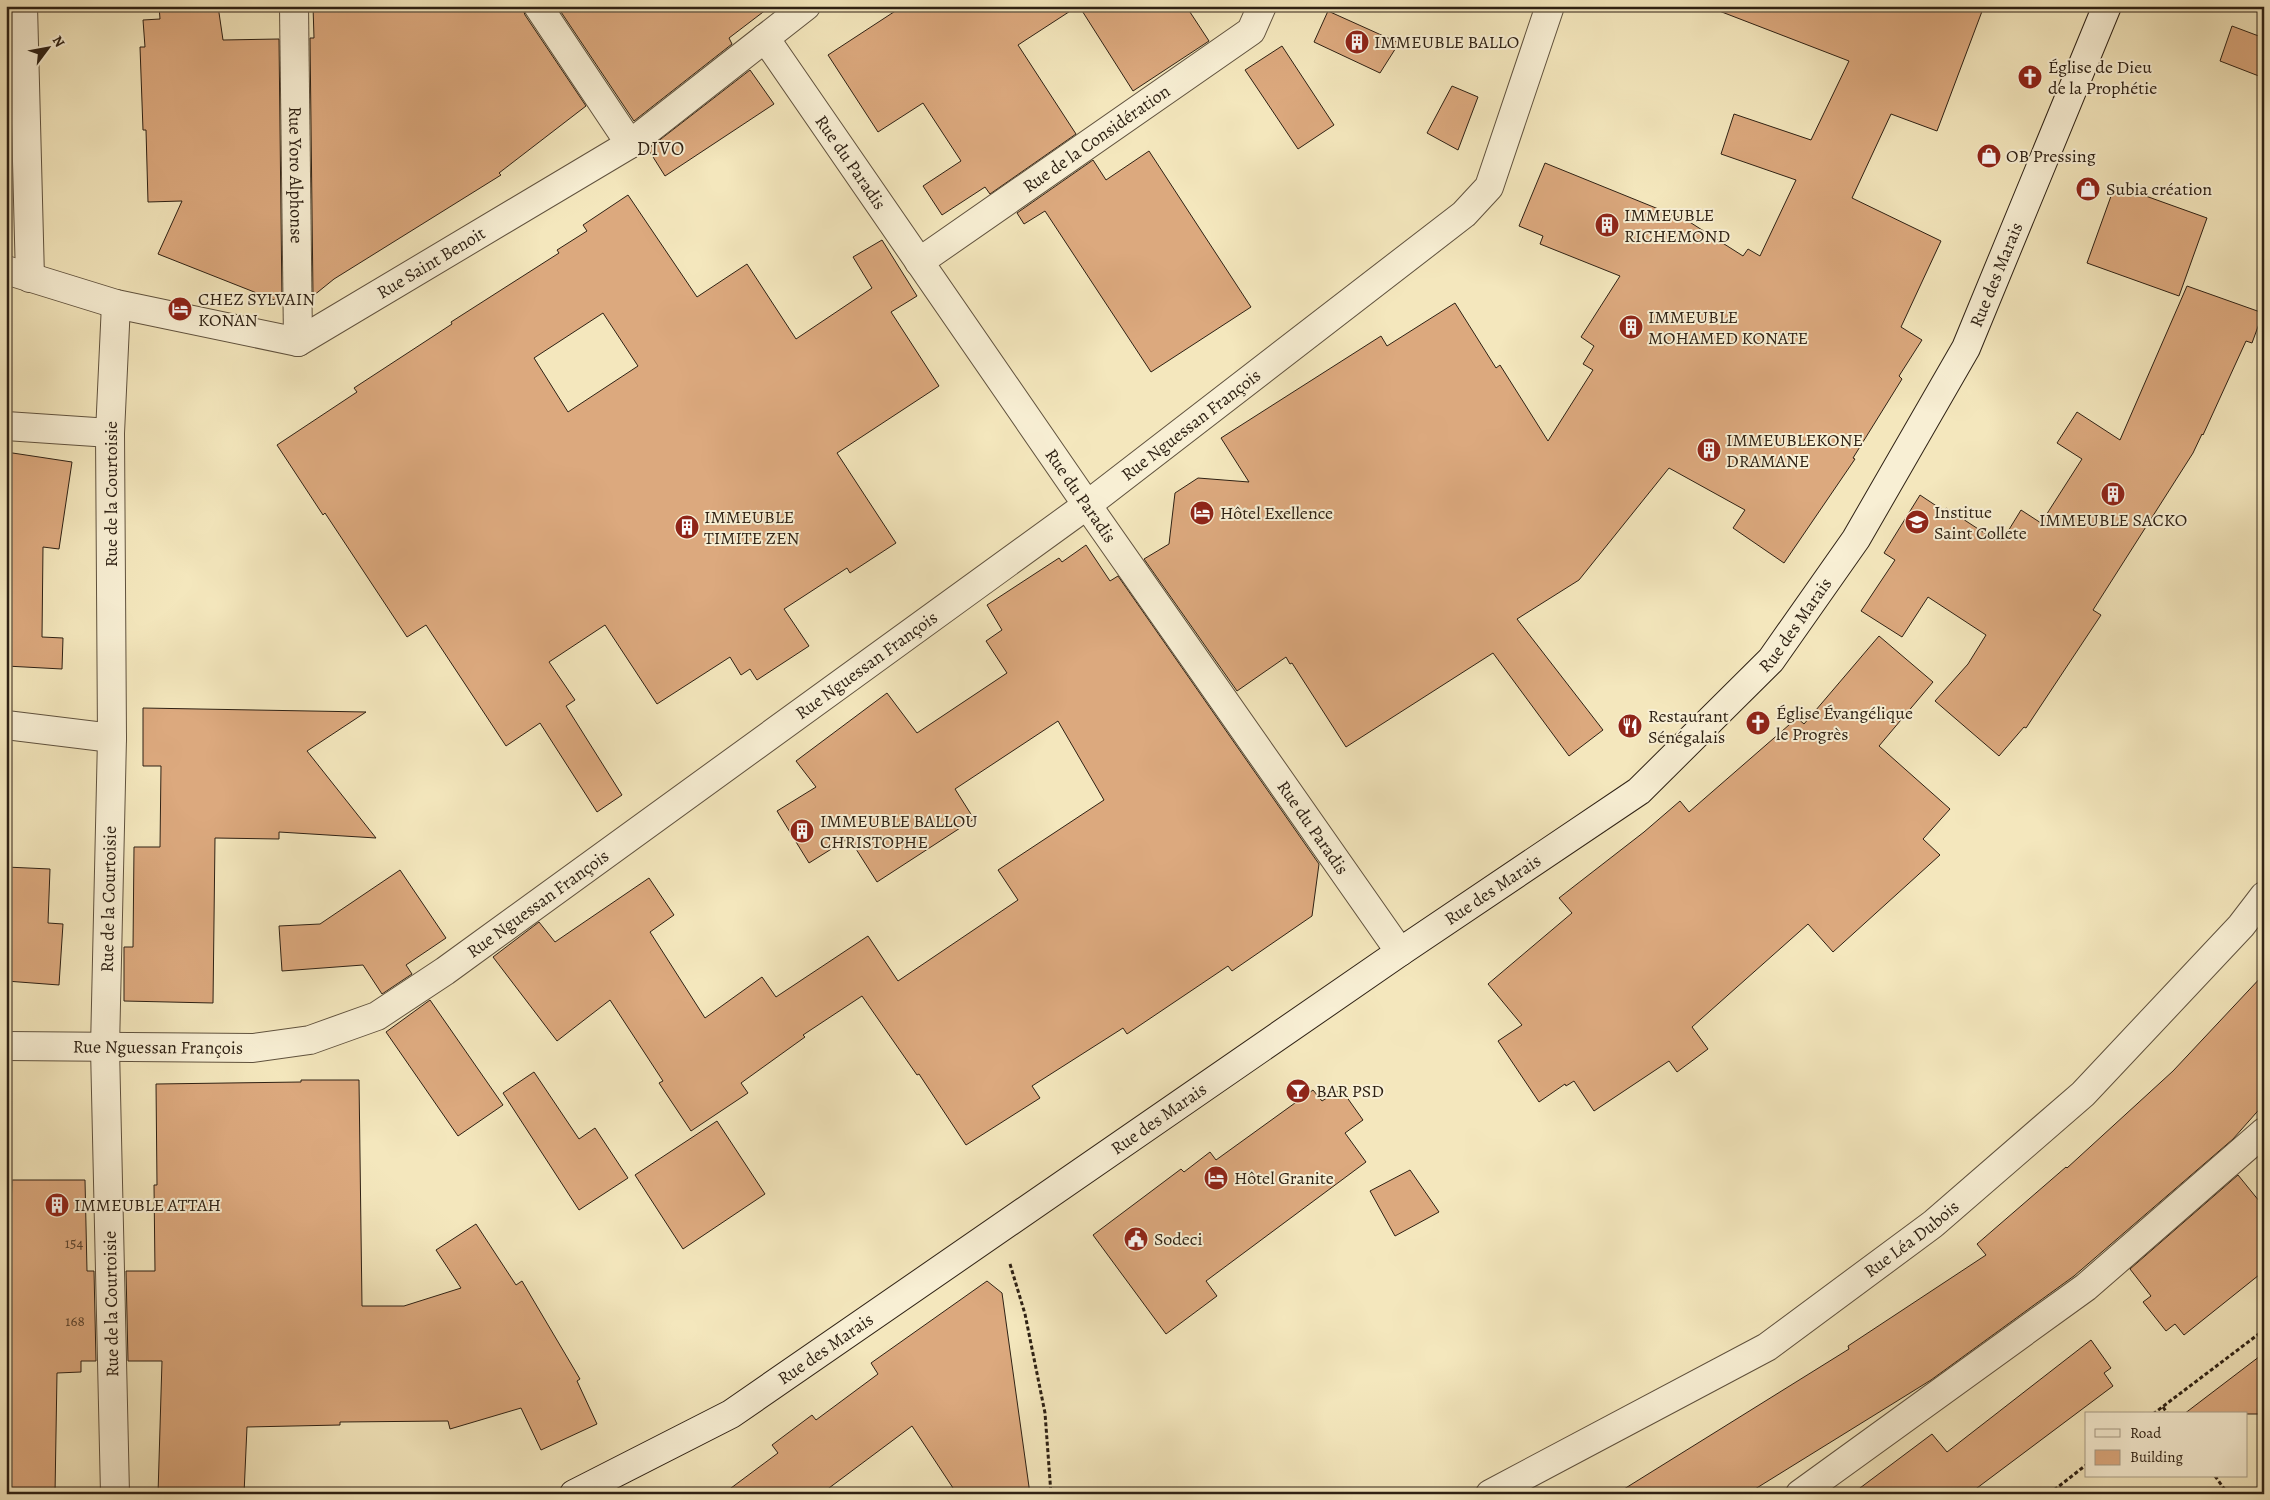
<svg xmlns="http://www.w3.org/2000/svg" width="2270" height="1500" font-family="Alegreya,serif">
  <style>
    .building { fill: #dca97e; stroke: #2e2114; fill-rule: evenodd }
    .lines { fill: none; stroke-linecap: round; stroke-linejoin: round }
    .street-casing { stroke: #60523e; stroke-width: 30 }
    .secondary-casing { stroke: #2e2114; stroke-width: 30 }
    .path { stroke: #2e2114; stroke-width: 3; stroke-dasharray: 4 2.5; stroke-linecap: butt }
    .street { stroke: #f8efd4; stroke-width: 28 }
    .secondary { stroke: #f8efd4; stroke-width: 28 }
    .labels { text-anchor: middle; stroke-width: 4; stroke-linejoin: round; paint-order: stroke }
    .number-label { font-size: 15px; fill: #5a432e }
    .poi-label { font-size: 18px; fill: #2e2114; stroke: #f8efd4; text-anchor: start }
    .street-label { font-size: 18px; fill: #2e2114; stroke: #f8efd4 }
    .neighbourhood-label { font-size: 19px; letter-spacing: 1px; fill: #2e2114; stroke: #f8efd4 }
  </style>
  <rect width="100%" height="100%" fill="#f4e7bd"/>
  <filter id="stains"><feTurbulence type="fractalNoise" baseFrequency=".004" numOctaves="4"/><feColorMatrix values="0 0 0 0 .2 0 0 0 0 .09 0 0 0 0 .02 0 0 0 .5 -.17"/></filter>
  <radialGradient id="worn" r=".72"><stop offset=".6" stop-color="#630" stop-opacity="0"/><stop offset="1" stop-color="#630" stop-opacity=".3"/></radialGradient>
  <g class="building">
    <path d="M159 6H218L223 40 279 39 282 303 158 254 182 201 148 202 146 130H143L140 47H145L143 20 160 19Z"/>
    <path d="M313 6H522L525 15 586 106 499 173 501 175 334 279 313 296 310 38H314Z"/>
    <path d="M557 6H771L729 38 732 44 634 121Z"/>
    <path d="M903 6H1078L1018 45 1076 134 990 194 985 187 942 215 923 186 961 161 923 103 878 132 828 55Z"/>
    <path d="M1079 6H1186L1209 41 1133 91Z"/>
    <path d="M1715 6H1984L1937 131 1891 114 1852 198 1941 241 1901 327 1922 340 1899 376 1902 379 1853 458 1855 459 1784 563 1733 528 1745 510 1669 468 1579 580 1517 619 1603 730 1569 756 1493 653 1346 747 1292 663 1290 664 1286 657 1237 691 1144 559 1169 544 1175 493 1198 478 1249 482 1221 438 1381 336 1387 346 1455 303 1496 368 1500 365 1548 441 1593 370 1583 364 1594 346 1581 337 1620 276 1540 244 1543 236 1519 226 1545 163 1688 221 1743 256 1748 249 1760 256 1796 180 1721 154 1734 114 1811 140 1849 61 1714 9Z"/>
    <path d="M1328 11 1399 43 1380 73 1314 42Z"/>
    <path d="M2232 26 2264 38V78L2220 61Z"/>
    <path d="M1282 46 1334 125 1298 149 1245 70Z"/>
    <path d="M750 70 774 104 665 176 648 149Z"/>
    <path d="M1452 86 1478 97 1458 150 1427 133Z"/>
    <path d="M1149 151 1251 307 1151 372 1045 211 1024 224 1017 213 1093 160 1106 180Z"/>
    <path d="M2115 185 2207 218 2179 296 2087 263Z"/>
    <path d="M628 195 697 297 747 264 796 339 872 288 853 257 882 240 917 296 891 312 939 386 837 453 896 543 850 573 847 568 784 609 809 646 757 680 750 669 741 675 730 657 657 704 605 625 549 662 575 700 566 706 622 795 597 812 540 723 506 746 426 625 407 637 325 513 323 515 277 445 357 392 354 388 452 324 451 322 559 253 557 250 587 231 583 225ZM603 313 638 366 568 412 534 358Z"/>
    <path d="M2187 286 2263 313 2252 343 2246 341 2203 435 2202 434 2193 453 2093 610 2101 615 2026 728 2024 727 1999 756 1935 701 1968 664 1986 635 1928 597 1902 637 1861 611 1895 560 1884 553 1920 495 1944 511 1946 508 1989 536 1990 534 2002 541 2021 510 2041 523 2082 459 2057 443 2077 412 2120 440Z"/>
    <path d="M6 452 72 462 59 549 43 547 42 637 63 638 62 669 6 666Z"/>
    <path d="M1086 545 1110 581 1118 576 1319 864 1312 916 1232 971 1228 966 1127 1034 1123 1028 1032 1086 1040 1098 966 1145 919 1074 917 1075 862 996 803 1035 805 1037 741 1083 748 1093 691 1131 659 1083 663 1081 610 1000 557 1041 493 957 539 922 555 942 649 878 674 915 650 932 705 1018 762 977 776 997 868 936 898 981 1018 900 998 870 1104 800 1058 721 955 789 974 819 877 882 849 838 809 863 777 811 816 787 796 761 887 693 917 733 1007 673 986 641 1002 630 987 605 1059 558 1062 562Z"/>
    <path d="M1879 636 1933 682 1879 746 1950 809 1923 839 1940 855 1833 952 1808 924 1692 1027 1708 1049 1677 1072 1669 1061 1594 1111 1574 1081 1566 1086 1565 1084 1539 1102 1498 1041 1522 1025 1488 984 1572 913 1559 898 1644 832 1680 801 1689 812 1797 718 1804 724Z"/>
    <path d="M143 708 366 712 307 751 376 838 279 832V839L215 838 213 1003 124 1001V947H133L134 847H160L161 766H143Z"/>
    <path d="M6 867 50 869 48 923 63 924 59 985 6 981Z"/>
    <path d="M400 870 446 938 406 965 412 974 382 994 363 965 282 971 279 926 320 924Z"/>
    <path d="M2264 974V1104L2233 1139 2074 1276 1931 1380 1747 1494H1616L1849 1349 1848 1346 1986 1255 1977 1244 2066 1167 2067 1168 2173 1071Z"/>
    <path d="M430 1000 503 1105 458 1136 386 1032Z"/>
    <path d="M534 1072 579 1139 595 1128 628 1178 579 1210 503 1093Z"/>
    <path d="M301 1080H359L362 1306H404L461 1288 436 1250 476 1224 516 1285 522 1281 580 1379 577 1381 597 1424 541 1450 521 1408 450 1429 448 1421 340 1422V1425L247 1427 244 1494H158L162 1361H128L126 1271H155L154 1185H157L156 1084 301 1082Z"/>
    <path d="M1341 1089 1363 1120 1345 1133 1366 1162 1206 1281 1217 1296 1166 1334 1093 1235 1181 1169 1184 1172 1210 1152 1216 1160 1313 1090 1322 1101Z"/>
    <path d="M717 1121 765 1194 683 1249 635 1175Z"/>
    <path d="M1410 1170 1439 1212 1395 1236 1370 1191Z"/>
    <path d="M2238 1175 2264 1207V1271L2184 1335 2175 1324 2166 1331 2143 1302 2151 1296 2130 1269Z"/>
    <path d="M12 1180H85L87 1271H94L96 1361H81V1372L57 1373 55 1494H6V1209H11Z"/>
    <path d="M987 1281 1002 1293 1030 1494H957L912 1426 821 1494H723L778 1453 772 1445 812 1415 816 1420 878 1374 871 1363Z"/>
    <path d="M2091 1340 2111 1368 2104 1373 2113 1386 1969 1494H1852L1932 1434 1947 1452Z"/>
    <path d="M2264 1353V1414H2184Z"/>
  </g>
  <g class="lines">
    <defs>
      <g id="street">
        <path d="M23 6 30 278"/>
        <path id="s1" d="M294 6 298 342"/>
        <path d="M538 6 630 144"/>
        <path id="s2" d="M765 38 1087 505 1400 952"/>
        <path id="s3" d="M919 262 1251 31 1262 6"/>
        <path id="s4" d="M6 270 116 304 298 342 630 144 806 6"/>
        <path d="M6 426 110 433"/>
        <path d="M6 725 112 738"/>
        <path id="s5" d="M6 1046 253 1048 310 1040 377 1016 445 971 1087 505 1464 214 1489 187 1550 6"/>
        <path id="s6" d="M115 1494 105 1048 112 738 110 433 116 304"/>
        <path id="s7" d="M1490 1494 1767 1347 1933 1224 2083 1094 2241 926 2264 896"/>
        <path d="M1800 1494 2086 1287 2264 1132"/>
      </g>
      <g id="secondary">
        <path id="s8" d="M574 1494 731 1414 1400 952 1639 791 1771 660 1856 539 1966 348 2107 6"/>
      </g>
    </defs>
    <use href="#street" class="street-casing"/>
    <use href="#secondary" class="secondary-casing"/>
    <g class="path">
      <path d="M1010 1264 1025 1314 1045 1413 1051 1494"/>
      <path d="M2163 1407 2168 1414"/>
      <path d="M2153 1414 2264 1330"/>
      <path d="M2215 1476 2228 1494"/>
      <path d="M2049 1494 2086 1465"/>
      <path d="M2253 1494 2264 1486"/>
    </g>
    <use href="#street" class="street"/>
    <use href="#secondary" class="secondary"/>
  </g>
  <defs>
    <symbol id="building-disc" viewBox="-11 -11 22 22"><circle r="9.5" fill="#8f2418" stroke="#f8efd4"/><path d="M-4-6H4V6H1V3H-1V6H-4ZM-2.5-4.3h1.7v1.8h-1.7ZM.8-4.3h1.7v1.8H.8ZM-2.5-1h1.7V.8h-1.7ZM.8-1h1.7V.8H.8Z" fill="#fff"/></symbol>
    <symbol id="church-disc" viewBox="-11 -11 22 22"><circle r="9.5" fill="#8f2418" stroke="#f8efd4"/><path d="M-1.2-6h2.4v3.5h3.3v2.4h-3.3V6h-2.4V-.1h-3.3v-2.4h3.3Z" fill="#fff"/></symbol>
    <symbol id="shop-disc" viewBox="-11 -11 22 22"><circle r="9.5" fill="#8f2418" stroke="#f8efd4"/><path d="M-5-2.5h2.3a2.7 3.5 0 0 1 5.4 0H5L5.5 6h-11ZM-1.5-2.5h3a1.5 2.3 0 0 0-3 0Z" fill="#fff"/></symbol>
    <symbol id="hotel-disc" viewBox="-11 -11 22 22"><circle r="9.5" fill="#8f2418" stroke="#f8efd4"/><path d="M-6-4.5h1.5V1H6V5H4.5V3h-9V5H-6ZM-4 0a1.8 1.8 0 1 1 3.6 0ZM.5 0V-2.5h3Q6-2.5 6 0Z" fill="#fff"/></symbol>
    <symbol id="school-disc" viewBox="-11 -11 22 22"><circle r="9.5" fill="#8f2418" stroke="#f8efd4"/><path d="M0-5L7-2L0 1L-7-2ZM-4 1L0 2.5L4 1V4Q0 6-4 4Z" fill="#fff"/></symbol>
    <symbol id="restaurant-disc" viewBox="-11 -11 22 22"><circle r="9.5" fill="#8f2418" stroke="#f8efd4"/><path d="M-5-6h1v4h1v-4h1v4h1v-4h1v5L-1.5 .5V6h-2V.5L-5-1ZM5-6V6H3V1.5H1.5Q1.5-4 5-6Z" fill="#fff"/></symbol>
    <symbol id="bar-disc" viewBox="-11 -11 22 22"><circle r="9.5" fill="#8f2418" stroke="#f8efd4"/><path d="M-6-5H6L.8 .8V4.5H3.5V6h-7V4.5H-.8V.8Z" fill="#fff"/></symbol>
    <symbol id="civic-disc" viewBox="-11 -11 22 22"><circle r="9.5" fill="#8f2418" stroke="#f8efd4"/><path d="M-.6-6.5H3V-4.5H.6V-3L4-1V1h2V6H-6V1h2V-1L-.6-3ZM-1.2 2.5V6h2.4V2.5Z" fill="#fff"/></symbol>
  </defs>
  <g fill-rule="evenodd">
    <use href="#building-disc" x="1343" y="28" width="28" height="28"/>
    <use href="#church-disc" x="2016" y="63" width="28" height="28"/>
    <use href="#shop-disc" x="1975" y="142" width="28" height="28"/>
    <use href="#shop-disc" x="2074" y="175" width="28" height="28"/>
    <use href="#building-disc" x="1593" y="211" width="28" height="28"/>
    <use href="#hotel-disc" x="166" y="295" width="28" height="28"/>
    <use href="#building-disc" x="1617" y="313" width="28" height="28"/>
    <use href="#building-disc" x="1695" y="436" width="28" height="28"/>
    <use href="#building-disc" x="2099" y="480" width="28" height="28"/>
    <use href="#hotel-disc" x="1188" y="499" width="28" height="28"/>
    <use href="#school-disc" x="1903" y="508" width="28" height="28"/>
    <use href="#building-disc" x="673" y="513" width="28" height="28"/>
    <use href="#church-disc" x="1744" y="709" width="28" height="28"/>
    <use href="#restaurant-disc" x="1616" y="712" width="28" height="28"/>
    <use href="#building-disc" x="788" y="817" width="28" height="28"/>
    <use href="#bar-disc" x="1284" y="1077" width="28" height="28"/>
    <use href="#hotel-disc" x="1202" y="1164" width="28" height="28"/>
    <use href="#building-disc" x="43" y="1191" width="28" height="28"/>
    <use href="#civic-disc" x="1122" y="1225" width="28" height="28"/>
  </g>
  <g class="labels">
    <g class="number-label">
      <text x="74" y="1248">154</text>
      <text x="75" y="1326">168</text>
    </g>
    <g class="poi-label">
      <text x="1374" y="48">IMMEUBLE BALLO</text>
      <text x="2048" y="73">Église de Dieu<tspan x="2048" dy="21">de la Prophétie</tspan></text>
      <text x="2006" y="162">OB Pressing</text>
      <text x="2106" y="195">Subia création</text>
      <text x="1624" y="221">IMMEUBLE<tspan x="1624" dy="21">RICHEMOND</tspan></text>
      <text x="198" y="305">CHEZ SYLVAIN<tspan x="198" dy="21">KONAN</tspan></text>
      <text x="1648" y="323">IMMEUBLE<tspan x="1648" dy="21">MOHAMED KONATE</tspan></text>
      <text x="1726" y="446">IMMEUBLEKONE<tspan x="1726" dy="21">DRAMANE</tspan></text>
      <text x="1934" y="518">Institue<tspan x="1934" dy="21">Saint Collete</tspan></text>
      <text x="1220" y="519">Hôtel Exellence</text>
      <text x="704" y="523">IMMEUBLE<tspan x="704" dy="21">TIMITE ZEN</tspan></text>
      <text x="2113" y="526" text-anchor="middle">IMMEUBLE SACKO</text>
      <text x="1776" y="719">Église Évangélique<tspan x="1776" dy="21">le Progrès</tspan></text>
      <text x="1648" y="722">Restaurant<tspan x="1648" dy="21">Sénégalais</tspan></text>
      <text x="820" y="827">IMMEUBLE BALLOU<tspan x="820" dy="21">CHRISTOPHE</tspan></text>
      <text x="1316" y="1097">BAR PSD</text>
      <text x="1234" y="1184">Hôtel Granite</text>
      <text x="74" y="1211">IMMEUBLE ATTAH</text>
      <text x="1154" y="1245">Sodeci</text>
    </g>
    <g class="street-label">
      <text dy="6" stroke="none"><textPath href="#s3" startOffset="216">Rue de la Considération</textPath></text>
      <text dy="6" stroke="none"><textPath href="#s2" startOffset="151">Rue du Paradis</textPath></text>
      <text dy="6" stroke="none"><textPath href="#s1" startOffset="169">Rue Yoro Alphonse</textPath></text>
      <text dy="6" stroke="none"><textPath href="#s4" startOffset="456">Rue Saint Benoit</textPath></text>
      <text dy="6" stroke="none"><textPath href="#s8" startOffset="1911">Rue des Marais</textPath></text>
      <text dy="6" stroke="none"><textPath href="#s5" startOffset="1382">Rue Nguessan François</textPath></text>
      <text transform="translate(111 494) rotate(-90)" y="6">Rue de la Courtoisie</text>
      <text dy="6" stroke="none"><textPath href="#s2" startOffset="556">Rue du Paradis</textPath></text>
      <text dy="6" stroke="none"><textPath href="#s8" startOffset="1506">Rue des Marais</textPath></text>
      <text dy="6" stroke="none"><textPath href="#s5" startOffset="978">Rue Nguessan François</textPath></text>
      <text dy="6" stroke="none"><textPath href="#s2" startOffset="961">Rue du Paradis</textPath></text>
      <text dy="6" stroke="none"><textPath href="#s8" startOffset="1101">Rue des Marais</textPath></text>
      <text dy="6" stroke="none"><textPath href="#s6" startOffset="595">Rue de la Courtoisie</textPath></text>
      <text dy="6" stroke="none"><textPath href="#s5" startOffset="572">Rue Nguessan François</textPath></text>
      <text dy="6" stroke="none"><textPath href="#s5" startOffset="152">Rue Nguessan François</textPath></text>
      <text dy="6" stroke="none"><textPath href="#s8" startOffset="696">Rue des Marais</textPath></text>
      <text dy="6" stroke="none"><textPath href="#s7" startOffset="494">Rue Léa Dubois</textPath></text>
      <text transform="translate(111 1304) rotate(-91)" y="6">Rue de la Courtoisie</text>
      <text dy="6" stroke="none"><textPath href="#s8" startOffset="291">Rue des Marais</textPath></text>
    </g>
    <g class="neighbourhood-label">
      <text x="661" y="155">DIVO</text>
    </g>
  </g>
  <rect width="2270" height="1500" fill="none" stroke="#f4e7bd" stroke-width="25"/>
  <rect x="8" y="8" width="2255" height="1485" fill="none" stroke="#2e2114" stroke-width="2.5"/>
  <rect x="12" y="12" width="2245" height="1475" fill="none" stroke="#2e2114"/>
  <rect x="2085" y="1412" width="162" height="65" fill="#f8efd4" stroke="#a79d87"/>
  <rect x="2095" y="1429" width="25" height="8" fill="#f8efd4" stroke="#a79d87"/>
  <text x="2130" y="1438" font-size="15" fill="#2e2114">Road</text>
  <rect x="2095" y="1450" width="25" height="15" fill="#dca97e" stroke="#a79d87"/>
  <text x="2130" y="1462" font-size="15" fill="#2e2114">Building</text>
  <g transform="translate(48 48) rotate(58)" stroke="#f8efd4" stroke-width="4" paint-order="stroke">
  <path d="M0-4L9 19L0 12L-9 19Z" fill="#2e2114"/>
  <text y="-8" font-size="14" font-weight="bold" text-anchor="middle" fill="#2e2114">N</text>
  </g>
  <rect width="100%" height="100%" filter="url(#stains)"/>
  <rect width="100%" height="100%" fill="url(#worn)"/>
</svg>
